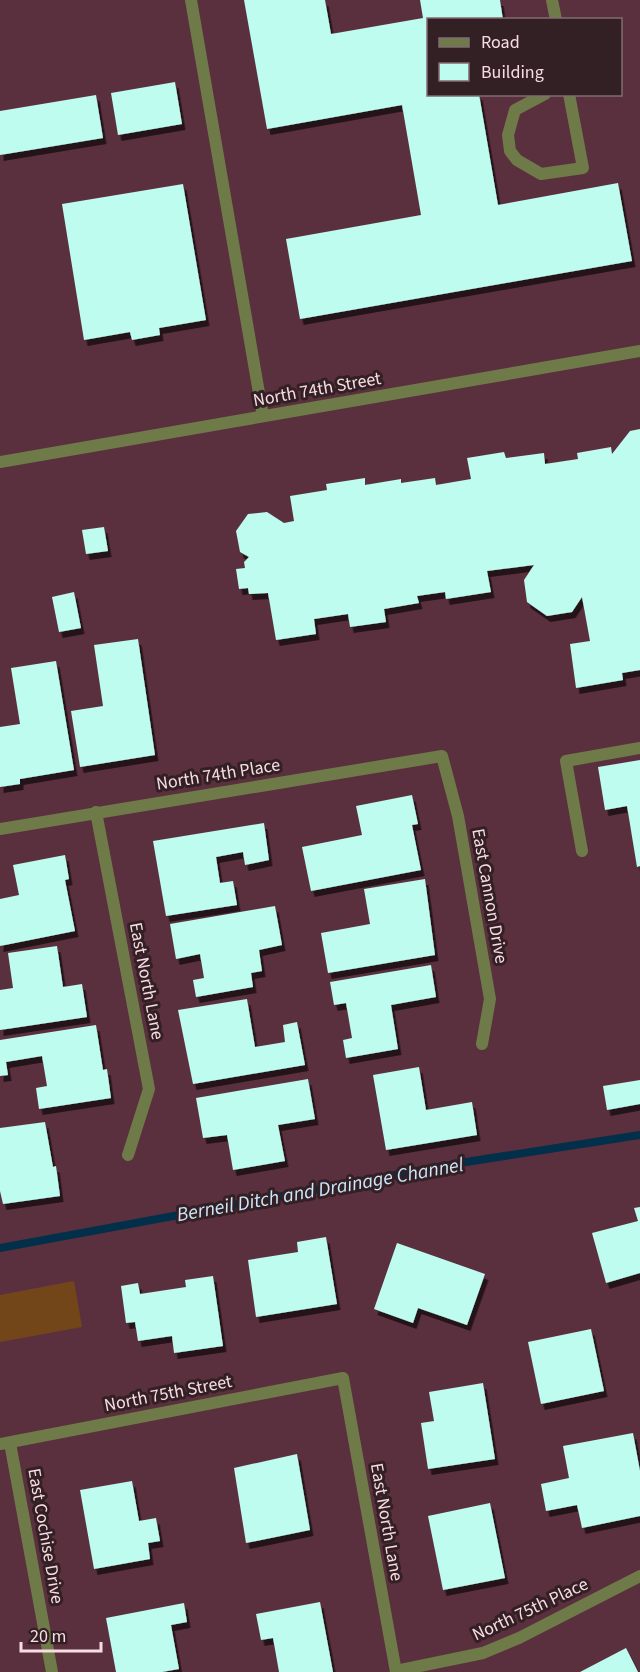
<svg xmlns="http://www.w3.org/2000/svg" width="640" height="1672" font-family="'Source Sans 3',sans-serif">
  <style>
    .green { fill: #73461a }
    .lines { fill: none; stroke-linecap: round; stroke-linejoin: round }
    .stream { stroke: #022f49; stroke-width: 8 }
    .building { fill: #bdfcef; filter: url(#shadow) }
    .service { stroke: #6e7b48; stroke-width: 12 }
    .minor { stroke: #6e7b48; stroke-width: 12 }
    .tertiary { stroke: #6e7b48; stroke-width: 12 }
    .labels { text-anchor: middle; stroke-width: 6; stroke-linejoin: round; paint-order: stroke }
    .street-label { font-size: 18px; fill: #f8dce3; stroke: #332025 }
    .water-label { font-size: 20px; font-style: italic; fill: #cde7fb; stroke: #332025 }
  </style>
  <defs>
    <filter id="shadow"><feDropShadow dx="3.5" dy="6" stdDeviation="0" flood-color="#0009"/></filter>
  </defs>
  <rect width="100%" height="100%" fill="#5b303e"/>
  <path class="green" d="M74 1281 82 1327 0 1342V1295Z"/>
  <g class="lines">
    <path class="stream" d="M0 1248 466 1162 640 1135"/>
  </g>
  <g class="building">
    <path d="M244 0H325L331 34 423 18 420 0H500L503 20H428V94H479L498 205 618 183 632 261 300 319 286 239 421 215 402 105 267 129Z"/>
    <path d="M175 82 182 124 118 135 111 93Z"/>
    <path d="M96 95 103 138 0 155V111Z"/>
    <path d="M183 184 206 320 159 328 160 335 132 340 130 332 84 340 62 204Z"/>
    <path d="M640 429V670L622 673 623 680 576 688 570 644 590 641 582 597 572 612 547 616 527 602 524 580 534 565 487 571 491 592 446 599 445 592 417 596 419 603 384 609 386 622 350 627 348 614 314 619 316 634 276 640 268 593 249 594 248 588 239 589 236 569 245 568 244 562 249 557 240 552 236 531 248 514 267 512 284 523 294 521 290 496 327 490 326 484 365 478V485L401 479V483L435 478 436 485 471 479 467 458 504 452 506 458 544 453 545 464 578 459 577 453 611 447 612 454 630 431Z"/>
    <path d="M104 527 108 551 86 554 82 530Z"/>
    <path d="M74 592 81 628 59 632 52 597Z"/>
    <path d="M138 639 155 755 80 767 71 711 103 706 94 645Z"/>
    <path d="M56 661 74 770 20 779V784L0 787V727L20 724 11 668Z"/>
    <path d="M640 760V866L637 867 627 806 605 810 598 767Z"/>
    <path d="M412 795 418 824 412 825 421 870 311 891 302 847 362 835 356 806Z"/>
    <path d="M264 823 269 860 245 865 243 852 216 857 220 883 233 881 237 905 166 916 153 841Z"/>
    <path d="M65 855 69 879 65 880 75 931 0 946V899L19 895 13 865Z"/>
    <path d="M425 879 435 955 328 973 321 933 370 924 364 889Z"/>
    <path d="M275 906 282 945 259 950 262 971 251 973 253 987 196 997 193 980 204 978 200 954 176 959 170 924Z"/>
    <path d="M57 946 63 987 82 984 87 1017 0 1030V990L13 988 8 953Z"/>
    <path d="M431 965 436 997 391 1005 398 1049 346 1058 343 1040 352 1038 346 1003 334 1005 330 982Z"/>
    <path d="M247 999 255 1047 285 1042 283 1025 297 1022 305 1065 193 1084 178 1010Z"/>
    <path d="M96 1025 103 1070 107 1069 111 1098 39 1109 36 1088 47 1086 42 1056 6 1062 8 1075 0 1076V1040Z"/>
    <path d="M419 1067 426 1110 472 1102 477 1135 386 1150 373 1075Z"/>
    <path d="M308 1079 315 1119 278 1125 285 1161 233 1170 227 1135 203 1138 196 1098Z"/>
    <path d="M640 1080V1104L607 1110 603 1086Z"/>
    <path d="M45 1122 53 1167 56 1166 60 1196 3 1204 0 1191V1128Z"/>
    <path d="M640 1207V1273L606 1283 592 1233 638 1221 634 1208Z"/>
    <path d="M326 1237 337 1304 256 1317 248 1260 298 1252 297 1242Z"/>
    <path d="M397 1243 485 1274 467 1325 418 1308 413 1323 374 1309Z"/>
    <path d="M213 1276 223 1346 174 1353 172 1336 138 1341 135 1322 126 1323 121 1286 138 1283 140 1294 186 1287 185 1280Z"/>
    <path d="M591 1329 604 1391 541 1404 528 1342Z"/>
    <path d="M483 1383 495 1459 428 1469 421 1423 434 1421 429 1392Z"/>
    <path d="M633 1433 640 1471V1516L582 1528 577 1505 546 1511 541 1484 569 1478 563 1446Z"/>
    <path d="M297 1454 310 1530 246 1543 234 1468Z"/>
    <path d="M132 1481 139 1521 156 1518 160 1541 148 1543 150 1559 94 1569 80 1490Z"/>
    <path d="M490 1503 505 1578 443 1590 428 1516Z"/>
    <path d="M320 1602 333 1672H279L273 1638 261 1640 256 1614Z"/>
    <path d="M184 1603 187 1622 171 1625 179 1669 162 1672H116L106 1618Z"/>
    <path d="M626 1648 638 1672H580Z"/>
  </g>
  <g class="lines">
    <g class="service">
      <path d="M552 0 556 20"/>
      <path d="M545 94 515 110 508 135 510 151 517 160 541 174 583 168 569 94"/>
      <path d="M582 851 566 761 640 748"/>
    </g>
    <g class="minor">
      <path d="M191 0 263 416"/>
      <path d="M96 812 149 1089 128 1155"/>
      <path d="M0 829 442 756 458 816 490 999 482 1044"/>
      <path d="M10 1443 52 1672"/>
      <path d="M0 1444 343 1378 396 1672"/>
      <path d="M396 1671 483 1653 519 1638 640 1576"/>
    </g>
    <path class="tertiary" d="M0 462 640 351"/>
  </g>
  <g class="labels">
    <g class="street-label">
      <text transform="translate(317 389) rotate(-10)" y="6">North 74th Street</text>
      <text transform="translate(218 774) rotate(-9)" y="6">North 74th Place</text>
      <text transform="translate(490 896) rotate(80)" y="6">East Cannon Drive</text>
      <text transform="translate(147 981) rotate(79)" y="6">East North Lane</text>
      <text transform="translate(168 1393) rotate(-11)" y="6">North 75th Street</text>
      <text transform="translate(387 1522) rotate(80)" y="6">East North Lane</text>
      <text transform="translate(46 1536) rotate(80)" y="6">East Cochise Drive</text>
      <text transform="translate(530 1609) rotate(-25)" y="6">North 75th Place</text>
    </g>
    <g class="water-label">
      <text transform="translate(320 1189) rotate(-10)" y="7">Berneil Ditch and Drainage Channel</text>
    </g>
  </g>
  <rect x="427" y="18" width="195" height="78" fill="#332025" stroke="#826b71" stroke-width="1.5"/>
  <rect x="439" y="38" width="30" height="9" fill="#6e7b48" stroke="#826b71" stroke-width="1.5"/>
  <text x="481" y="48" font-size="18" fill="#f8dce3">Road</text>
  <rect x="439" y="63" width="30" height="18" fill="#bdfcef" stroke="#826b71" stroke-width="1.5"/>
  <text x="481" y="78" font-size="18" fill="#f8dce3">Building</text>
  <path d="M21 1642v9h80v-9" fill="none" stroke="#f8dce3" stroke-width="3"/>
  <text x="30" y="1642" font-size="18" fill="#f8dce3" stroke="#332025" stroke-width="4.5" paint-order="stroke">20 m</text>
</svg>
